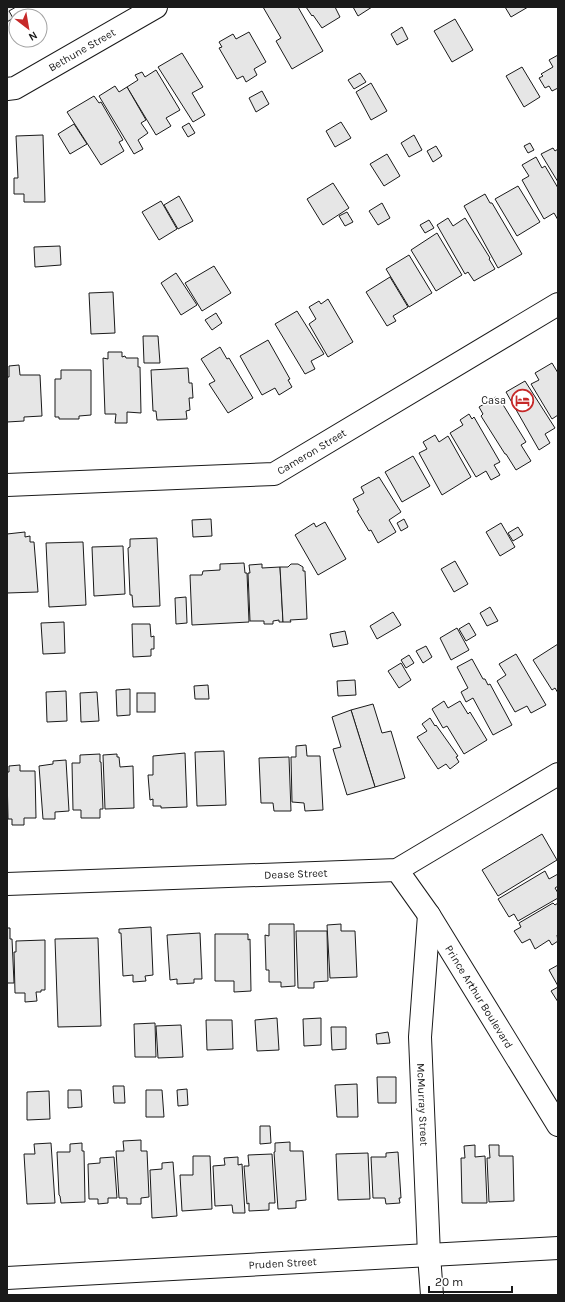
<svg xmlns="http://www.w3.org/2000/svg" width="565" height="1302" font-family="Karla,sans-serif">
  <style>
    .building { fill: #e6e6e6; stroke: #1a1a1a }
    .lines { fill: none; stroke-linecap: round; stroke-linejoin: round }
    .street-casing { stroke: #1a1a1a; stroke-width: 24 }
    .secondary-casing { stroke: #1a1a1a; stroke-width: 24 }
    .street { stroke: #fff; stroke-width: 22 }
    .secondary { stroke: #fff; stroke-width: 22 }
    .labels { text-anchor: middle; stroke-width: 3; stroke-linejoin: round; paint-order: stroke }
    .street-label { font-size: 11px; fill: #1a1a1a; stroke: #fff }
    .poi-label { font-size: 11px; fill: #1a1a1a; stroke: #fff; text-anchor: end }
  </style>
  <rect width="100%" height="100%" fill="#fff"/>
  <g class="building">
    <path d="M7 7H16L9 11 13 18 7 22Z"/>
    <path d="M263 7H298L323 51 292 69 276 41 281 38Z"/>
    <path d="M306 7H335L340 17 322 28 313 15 312 16Z"/>
    <path d="M353 7H372L358 16Z"/>
    <path d="M505 7H528L511 17Z"/>
    <path d="M455 19 473 50 452 62 434 31Z"/>
    <path d="M402 27 408 39 397 45 391 34Z"/>
    <path d="M249 32 266 62 254 69 257 75 246 82 243 76 237 79 219 48 222 47 219 42 233 34 236 39Z"/>
    <path d="M182 53 203 87 192 93 205 115 193 122 158 67Z"/>
    <path d="M558 55V88L552 91 549 86 545 88 539 78 543 76 541 74 553 67 549 60Z"/>
    <path d="M522 67 540 97 524 107 506 76Z"/>
    <path d="M156 70 180 110 166 118 171 126 156 135 127 87 138 80 135 75 142 72 145 77Z"/>
    <path d="M360 73 366 82 354 89 348 80Z"/>
    <path d="M371 83 387 111 371 120 356 92Z"/>
    <path d="M115 86 119 92 127 87 146 120 141 123 148 133 138 140 143 149 134 154 99 96Z"/>
    <path d="M262 91 269 104 256 112 249 98Z"/>
    <path d="M94 96 99 103 101 102 123 140 119 142 124 151 101 165 67 112Z"/>
    <path d="M341 122 351 138 335 147 326 131Z"/>
    <path d="M189 123 195 133 188 137 182 127Z"/>
    <path d="M74 124 87 144 70 154 58 134Z"/>
    <path d="M43 135 45 202H24V194H14V178H18L16 136Z"/>
    <path d="M414 135 422 150 409 157 401 143Z"/>
    <path d="M530 143 534 150 528 153 524 146Z"/>
    <path d="M436 146 442 156 433 162 427 151Z"/>
    <path d="M553 148 555 151 558 149V182L541 154Z"/>
    <path d="M387 154 400 176 384 186 370 164Z"/>
    <path d="M536 157 542 168 545 166 558 188V220L554 213 544 219 522 180 529 176 522 165Z"/>
    <path d="M333 183 349 208 323 225 307 199Z"/>
    <path d="M518 186 540 222 517 236 495 199Z"/>
    <path d="M485 194 490 203H492L522 254 498 268 464 206Z"/>
    <path d="M179 196 193 221 178 229 164 205Z"/>
    <path d="M161 201 177 229 159 240 142 212Z"/>
    <path d="M382 203 390 218 378 225 369 211Z"/>
    <path d="M347 212 353 222 345 226 339 216Z"/>
    <path d="M448 218 453 226 465 218 490 258 489 259 495 269 474 281 468 272 465 274 437 225Z"/>
    <path d="M429 220 434 228 425 233 420 225Z"/>
    <path d="M437 233 462 275 436 291 411 250Z"/>
    <path d="M60 246 61 265 35 267 34 247Z"/>
    <path d="M409 255 432 293 409 307 386 269Z"/>
    <path d="M214 266 231 293 202 311 185 283Z"/>
    <path d="M176 273 197 305 181 315 161 283Z"/>
    <path d="M390 277 408 307 393 316 396 321 387 326 366 292Z"/>
    <path d="M113 292 115 333 91 334 89 293Z"/>
    <path d="M328 299 353 342 328 357 309 324 316 319 309 307 319 301 321 304Z"/>
    <path d="M297 311 324 354 311 361 315 369 305 374 275 324Z"/>
    <path d="M216 313 222 323 212 330 205 320Z"/>
    <path d="M143 336H158L160 363H144Z"/>
    <path d="M268 340 290 379 288 380 292 387 279 395 275 388 262 395 240 356Z"/>
    <path d="M220 347 227 359 229 358 253 398 228 413 209 384 215 381 201 359Z"/>
    <path d="M108 352H122V357L125 356 126 358H138V367H140L141 413 127 412V423H115L116 414H105L103 358 108 359Z"/>
    <path d="M552 363 558 373V415L552 419 531 384 539 380 535 373Z"/>
    <path d="M19 365 20 375H40L42 416 24 417V421L7 422V377H9V366Z"/>
    <path d="M188 368 189 383H192L193 398H189L190 410 186 411 187 419 157 420 156 411H153L151 370Z"/>
    <path d="M61 370H91V415L79 416V419H59V417H55V379H61Z"/>
    <path d="M525 381 555 428 545 434 550 443 539 450 506 392Z"/>
    <path d="M496 397 500 404 502 403 526 442 521 445 531 461 516 470 506 454H505L481 416 483 414 479 407Z"/>
    <path d="M469 414 472 419 474 417 500 462 494 465 500 475 491 480 486 471 476 477 450 433 463 425 460 420Z"/>
    <path d="M435 435 439 442 448 436 471 477 442 495 419 453 427 449 423 442Z"/>
    <path d="M413 456 430 486 402 502 385 472Z"/>
    <path d="M379 477 401 512 389 520 396 532 378 543 371 530 369 531 357 511 359 510 353 499 364 493 361 487Z"/>
    <path d="M211 519 212 536 193 537 192 520Z"/>
    <path d="M404 519 408 527 401 531 397 523Z"/>
    <path d="M325 522 346 559 318 575 295 535 314 523 316 527Z"/>
    <path d="M501 523 515 547 500 556 486 532Z"/>
    <path d="M518 527 523 535 513 541 508 533Z"/>
    <path d="M25 532V537L30 536V542H34L38 592 7 593V534Z"/>
    <path d="M157 538 160 606 133 607 132 595H130L128 548 130 547V539Z"/>
    <path d="M83 542 86 605 49 607 46 543Z"/>
    <path d="M123 546 125 594 94 596 92 547Z"/>
    <path d="M455 561 468 584 454 592 441 569Z"/>
    <path d="M244 563 245 573H247L249 622 192 625 190 575H202L203 571 220 570V564Z"/>
    <path d="M262 564V568L280 567 283 622H279V620L273 621V624H264V621H250L248 573H250L249 565Z"/>
    <path d="M291 564H298L303 567V571H305L307 619 290 620 291 622H283L280 567H288Z"/>
    <path d="M186 597 187 623 176 624 175 598Z"/>
    <path d="M490 607 498 621 487 626 480 613Z"/>
    <path d="M393 612 401 625 377 639 370 626Z"/>
    <path d="M64 622 65 653 43 654 41 623Z"/>
    <path d="M469 623 476 635 466 641 459 629Z"/>
    <path d="M132 624H150L151 637 154 636V649H151V656L133 657Z"/>
    <path d="M457 628 469 650 451 660 440 638Z"/>
    <path d="M345 631 348 644 333 647 330 634Z"/>
    <path d="M558 644V693L555 688 552 690 533 660Z"/>
    <path d="M426 646 432 657 423 663 416 651Z"/>
    <path d="M516 654 546 705 531 713 527 706 515 712 497 681 506 675 499 664Z"/>
    <path d="M409 655 414 663 406 668 401 660Z"/>
    <path d="M472 659 483 679H485L488 685 490 684 512 725 493 735 473 698 466 702 461 692 468 688 457 667Z"/>
    <path d="M401 663 411 680 399 688 388 671Z"/>
    <path d="M355 680 356 695 338 696 337 681Z"/>
    <path d="M208 685 209 699H195L194 686Z"/>
    <path d="M130 689V715L117 716 116 690Z"/>
    <path d="M66 691 67 721 47 722 46 692Z"/>
    <path d="M97 692 99 721 81 722 80 693Z"/>
    <rect x="137" y="693" width="18" height="19"/>
    <path d="M444 701 448 708 460 701 468 714 470 712 487 740 464 754 447 726 443 728 432 709Z"/>
    <path d="M373 704 382 733 391 731 405 778 375 787 351 710Z"/>
    <path d="M351 710 375 787 347 795 333 749 341 747 332 717Z"/>
    <path d="M430 718 435 726 436 725 458 756 456 757 459 762 450 769 446 764 438 769 417 737 427 731 422 724Z"/>
    <path d="M306 745 307 756H320L323 810 305 811 304 803 292 802 291 757H296V746Z"/>
    <path d="M224 751 226 805 197 806 195 752Z"/>
    <path d="M185 753 187 807 161 808V806H153V799L150 800 148 775H153V756Z"/>
    <path d="M100 754V762H101L103 809H100V818H81V810H73L72 763H80V755Z"/>
    <path d="M117 754V757H119L120 767 133 766 134 808 105 809 103 755Z"/>
    <path d="M289 757 291 811H274L273 803H261L259 758Z"/>
    <path d="M66 760 69 811 55 812V819H43L39 766 53 764V761Z"/>
    <path d="M20 765V771H35L36 818H24V825H12V819H8L7 772H9V766Z"/>
    <path d="M542 834 557 860 498 896 482 870Z"/>
    <path d="M545 871 549 879 558 874V886L555 888 558 893V898L518 921 514 914 509 917 498 899Z"/>
    <path d="M553 903 555 905 558 903V935H557L558 941 552 945 549 940 535 949 530 939 522 943 514 931 521 927 519 923Z"/>
    <path d="M269 924H294L295 986 281 987V982H269V970H266L265 935 269 936Z"/>
    <path d="M341 924V931H355L357 977 330 978 327 925Z"/>
    <path d="M151 927 153 975 145 976 146 981 133 982V975L123 976 121 933H119V929Z"/>
    <path d="M7 928H10V939H12L14 983H7Z"/>
    <path d="M296 931H327L328 981 314 982V988H298Z"/>
    <path d="M200 933 202 979H194V983L177 984V979L170 980 167 935Z"/>
    <path d="M215 934H248V940L250 939 251 991 234 992V981H215Z"/>
    <path d="M98 938 101 1026 58 1027 55 939Z"/>
    <path d="M45 940V990H41V992H36L37 1001 25 1002V993H15L14 952H16V941Z"/>
    <path d="M558 965V986L549 970Z"/>
    <path d="M558 987V1002L551 991Z"/>
    <path d="M277 1018 279 1050 257 1051 255 1020Z"/>
    <path d="M321 1018V1045L304 1046 303 1019Z"/>
    <path d="M206 1020H232L233 1049 207 1050Z"/>
    <path d="M155 1023 156 1057H135L134 1024Z"/>
    <path d="M181 1025 183 1057 158 1058 156 1026Z"/>
    <path d="M331 1027H346V1049L332 1050Z"/>
    <path d="M388 1032 390 1043 377 1044 376 1034Z"/>
    <path d="M377 1077H396V1103H378Z"/>
    <path d="M357 1084 358 1117H337L335 1085Z"/>
    <path d="M113 1086H124L125 1103H114Z"/>
    <path d="M187 1089 188 1105 178 1106 177 1090Z"/>
    <path d="M68 1090H81L82 1107 68 1108Z"/>
    <path d="M146 1090H162L164 1117H146Z"/>
    <path d="M49 1091 50 1119 27 1120V1092Z"/>
    <path d="M260 1126H270L271 1143 260 1144Z"/>
    <path d="M141 1140V1151H147L149 1197 141 1198V1204H127V1198H119L116 1151H124L123 1141Z"/>
    <path d="M290 1142V1151H303L306 1200 296 1201V1208L278 1209 274 1152H275V1143Z"/>
    <path d="M51 1143 55 1203 27 1204 24 1154H35L34 1144Z"/>
    <path d="M82 1143V1151H84L85 1202 61 1203 60 1196 59 1195 57 1152H70V1144Z"/>
    <path d="M475 1145V1157L485 1156 487 1203H462L461 1158H465L464 1146Z"/>
    <path d="M489 1145H499V1156H513L514 1201 489 1202 487 1158H490Z"/>
    <path d="M398 1152 401 1198H399L400 1203 386 1204 385 1198H373L371 1157H386V1153Z"/>
    <path d="M368 1153 370 1199 338 1200 336 1154Z"/>
    <path d="M272 1154 275 1203H269V1210L249 1211V1203L247 1204 244 1166H249L248 1155Z"/>
    <path d="M193 1156H210L212 1209 182 1211 180 1175H193Z"/>
    <path d="M114 1157 117 1198H108V1203L98 1204V1199H89L88 1164 100 1163V1158Z"/>
    <path d="M238 1157V1165L242 1164 245 1213H233L232 1205 215 1206 213 1166 225 1165 224 1158Z"/>
    <path d="M173 1162 177 1216 152 1218 150 1170 162 1169V1163Z"/>
  </g>
  <g class="lines">
    <defs>
      <g id="street">
        <path id="s1" d="M7 89 15 88 156 7"/>
        <path id="s2" d="M397 870 429 915 558 1125"/>
        <path id="s3" d="M7 884 397 870 558 774"/>
        <path id="s4" d="M429 915 420 1037 429 1255 432 1295"/>
        <path id="s5" d="M7 1278 558 1248"/>
      </g>
      <g id="secondary">
        <path id="s6" d="M7 485 274 474 558 304"/>
      </g>
    </defs>
    <use href="#street" class="street-casing"/>
    <use href="#secondary" class="secondary-casing"/>
    <use href="#street" class="street"/>
    <use href="#secondary" class="secondary"/>
  </g>
  <defs>
    <symbol id="hotel-ring" viewBox="-11 -11 22 22"><circle r="9.5" fill="#fff" stroke="#c62828" stroke-width="1.5"/><path d="M-6-4.5h1.5V1H6V5H4.5V3h-9V5H-6ZM-4 0a1.8 1.8 0 1 1 3.6 0ZM.5 0V-2.5h3Q6-2.5 6 0Z" fill="#c62828"/></symbol>
  </defs>
  <g fill-rule="evenodd">
    <use href="#hotel-ring" x="510" y="388" width="25" height="25"/>
  </g>
  <g class="labels">
    <g class="street-label">
      <text dy="4" stroke="none"><textPath href="#s1" startOffset="85">Bethune Street</textPath></text>
      <text dy="4" stroke="none"><textPath href="#s6" startOffset="311">Cameron Street</textPath></text>
      <text dy="4" stroke="none"><textPath href="#s3" startOffset="289">Dease Street</textPath></text>
      <text dy="4" stroke="none"><textPath href="#s2" startOffset="151">Prince Arthur Boulevard</textPath></text>
      <text dy="4" stroke="none"><textPath href="#s4" startOffset="190">McMurray Street</textPath></text>
      <text dy="4" stroke="none"><textPath href="#s5" startOffset="276">Pruden Street</textPath></text>
    </g>
    <g class="poi-label">
      <text x="506" y="404">Casa</text>
    </g>
  </g>
  <rect width="565" height="1302" fill="none" stroke="#1a1a1a" stroke-width="16"/>
  <g transform="translate(28 28) rotate(149)"><circle r="19" fill="#ffffff" stroke="#a3a3a3"/>
  <path d="M0-3L7 15L0 10L-7 15Z" fill="#c62828"/>
  <text y="-6" font-size="11" font-weight="bold" text-anchor="middle" fill="#1a1a1a">N</text>
  </g>
  <path d="M429 1286v6h83v-6" fill="none" stroke="#1a1a1a" stroke-width="2"/>
  <text x="435" y="1286" font-size="12" fill="#1a1a1a" stroke="#ffffff" stroke-width="3" paint-order="stroke">20 m</text>
</svg>
